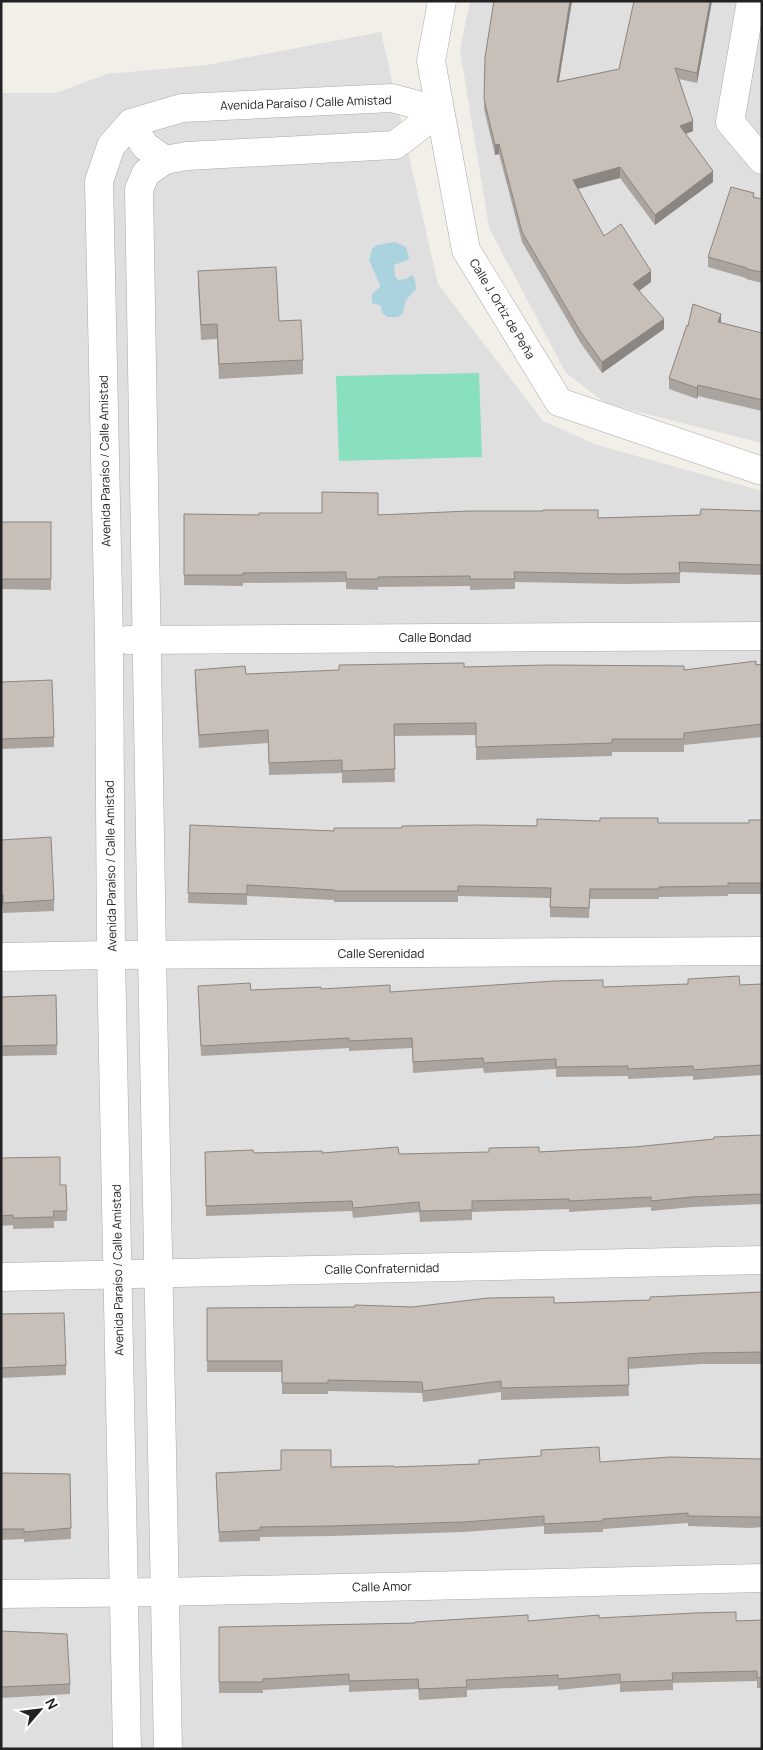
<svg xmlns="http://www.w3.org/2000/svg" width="763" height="1750" font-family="Manrope,sans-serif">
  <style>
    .residential { fill: #e0dfdf }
    .pitch { fill: #88e0be }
    .water { fill: #aad3df }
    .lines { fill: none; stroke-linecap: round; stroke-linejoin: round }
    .minor-casing { stroke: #a9a9a9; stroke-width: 29 }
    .minor { stroke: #fff; stroke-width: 28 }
    .wall { fill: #aba49e }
    .shaded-wall { fill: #8b8681 }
    .building { fill: #c7bfb8; stroke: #8b8681 }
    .labels { text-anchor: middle; stroke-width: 4; stroke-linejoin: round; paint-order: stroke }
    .street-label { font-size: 12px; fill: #222; stroke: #fff }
  </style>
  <rect width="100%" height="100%" fill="#f2efe9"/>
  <g class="residential">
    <path d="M470 1H762V443L607 404 566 373 489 228 460 50Z"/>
    <path d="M381 32 438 284 543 421 597 445 762 491V1749H1V93H56L107 74 207 65Z"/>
  </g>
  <path class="pitch" d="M479 373 482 457 339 461 336 376Z"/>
  <path class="water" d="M395 242 406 247 409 257 408 260 394 265 395 276 398 280 406 279 412 275 415 280 416 289 406 300 403 313 398 317H388L382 313 381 306 372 303V294L379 288 380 285 369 260 372 249 377 245Z"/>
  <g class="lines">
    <defs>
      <g id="minor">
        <path d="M442 1 431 61 466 250 559 402 762 471"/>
        <path d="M751 1 730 122 762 160"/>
        <path d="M131 123 145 146 165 160"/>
        <path d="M128 640 762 636"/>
        <path d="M1 957 111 955 762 951"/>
        <path d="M1 1277 762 1260"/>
        <path d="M1 1594 164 1592 762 1578"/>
        <path d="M127 1749 111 955 109 640 99 181 111 146 131 123 182 108 392 98 440 111"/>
        <path d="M168 1749 152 955 139 189 146 173 165 160 187 156 395 145 440 111"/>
      </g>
    </defs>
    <use href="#minor" class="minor-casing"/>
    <use href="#minor" class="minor"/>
  </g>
  <g class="wall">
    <path d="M494 1H572L559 81 619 69 712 1 697 83 679 79 693 131 686 134 713 182 655 225 620 178 578 189 604 236 651 282 639 291 664 329 602 373 580 342 522 242 499 154 495 155 484 109 485 57Z"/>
    <path d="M754 197 762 199V283L746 279V278L708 267V257Z"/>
    <path d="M198 271 279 321 303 360V374L219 379 217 339 201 340 198 285Z"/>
    <path d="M721 323 762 333V411L698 396 697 399 669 389V378L688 326Z"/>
    <path d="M762 511V575L680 572V583L624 584 515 582V589L470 590V586L378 587V590L346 589V582L243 583V586L184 585V514L259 515H378L598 518 700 515Z"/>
    <path d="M1 522H51V590L1 589Z"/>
    <path d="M762 664V737L684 745V752H612V756L476 760V735L394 736 395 782 342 783V773L269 775 268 743 199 748 195 683V670L246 674 464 667 684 670Z"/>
    <path d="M1 682 54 737V747L1 749Z"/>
    <path d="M762 820V894H728V896L659 897V899H590L589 918 550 917V898L458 896V902H334V900L247 896V905L188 903 190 825 334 831 402 828 658 823H749Z"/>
    <path d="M1 840 54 900V911L3 913V906H1Z"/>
    <path d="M762 984V1075L693 1080V1076L628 1079V1076L556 1077V1069L484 1073 483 1068 413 1073 412 1048 349 1051V1048L201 1056 198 986 251 990 321 989 390 992 603 987 740 985Z"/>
    <path d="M56 995 57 1055 1 1056V997Z"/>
    <path d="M762 1135V1204L692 1207 651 1211V1207L569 1212V1209L472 1212V1220L420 1222 419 1212 353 1218 352 1211 206 1216 205 1152 254 1153 399 1154 539 1152 634 1147Z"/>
    <path d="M1 1158 60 1185 67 1211V1221H54V1228L13 1229V1225L1 1226Z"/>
    <path d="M762 1292V1364H702L628 1369 629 1396 501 1400V1392L423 1402 422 1393 328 1391V1394H282V1372H207V1308L412 1307 650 1300Z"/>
    <path d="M1 1314 66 1365V1375L1 1378Z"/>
    <path d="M762 1459V1527L751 1528 688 1526V1523L603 1529V1532L544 1534V1526L464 1532 332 1536 260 1537V1541L219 1542 216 1473 281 1470 331 1467H394Z"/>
    <path d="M1 1473 70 1474 71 1539 24 1542V1539L1 1540Z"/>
    <path d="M599 1618 736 1621 762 1620V1688H757V1681L673 1683V1690L620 1692V1684L558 1690V1686L467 1690V1697L419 1700 418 1689 349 1692V1685L263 1690V1693H219V1627L528 1621Z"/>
    <path d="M1 1631 70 1684V1694L1 1698Z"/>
  </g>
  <g class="shaded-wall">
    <path d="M570 1H572L557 92V82Z"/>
    <path d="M710 1H712L697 83V73Z"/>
    <path d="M693 121V131L680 136V126Z"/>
    <path d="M499 144V154L495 155V145Z"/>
    <path d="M620 167V178L573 190V180Z"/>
    <path d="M713 171V182L655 225V215Z"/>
    <path d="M651 271V282L633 295V284Z"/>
    <path d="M721 314V325L718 322Z"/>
    <path d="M664 319V329L602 373V362Z"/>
    <path d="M698 385V396L697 399V388Z"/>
  </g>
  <g class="building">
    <path d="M494 1H570L557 82 619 69 634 1H710L697 73 675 68 693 121 680 126 713 171 655 215 620 167 573 180 604 236 621 224 651 271 633 284 664 319 602 362 580 331 522 232 499 144 495 145 484 99 485 57Z"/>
    <path d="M731 187 754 193 753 197 762 199V272L746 269 747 268 708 257Z"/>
    <path d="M276 267 279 321 301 320 303 360 219 364 217 324 201 325 198 271Z"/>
    <path d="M693 304 721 314 718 322 762 333V400L698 385 697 388 669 378 687 325 688 326Z"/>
    <path d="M322 492 378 493V515L469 511H543V510H598V518L700 515 701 509 762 511V565L679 562 680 573 624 574 514 572 515 579H470V576L378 577V579H346V572L243 573V575H184V514L259 515V513H322Z"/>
    <rect x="1" y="522" width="50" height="57"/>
    <path d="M756 661V665L762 664V724L684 733V739H612V743L476 747V723L394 724 395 769 342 771V760L269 763 268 730 199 735 195 670 245 666 246 674 339 670V665L464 663V667L548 665 684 666V670Z"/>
    <path d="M52 680 54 737 1 739V682Z"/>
    <path d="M600 818H658V823H749V820H762V883H728V886L659 887V889H590L589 908 550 907 551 888 458 886V891H334V890L247 885V894L188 893 190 825 334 831V828H402V826L479 825 537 826V819L600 821Z"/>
    <path d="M51 837 54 900 3 903V895H1V840Z"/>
    <path d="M739 976 740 985 762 984V1065L693 1070V1066L628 1069V1066L556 1067V1059L484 1063 483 1058 413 1062 412 1038 349 1041V1038L201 1046 198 986 250 983 251 990 321 987V989L390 985V992L554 981 603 980V987L688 984V979Z"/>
    <path d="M56 995 57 1045 1 1046V997Z"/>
    <path d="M762 1135V1194L692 1197 651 1201V1197L569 1201V1199L472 1201V1210L420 1211 419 1202 353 1208 352 1201 206 1206 205 1152 253 1150 254 1153 322 1151V1153L398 1147 399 1154 489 1152V1148L539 1147V1152L634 1147 714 1139V1137Z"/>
    <path d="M60 1157V1185H66L67 1211H53L54 1217 13 1218V1215L1 1216V1158Z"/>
    <path d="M762 1292V1352L702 1353 628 1358 629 1385 501 1388V1381L423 1391 422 1382 328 1380V1383H282V1361H207V1308L355 1307V1305L412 1307 488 1298 554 1297V1303L650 1300V1297Z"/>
    <path d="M64 1313 66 1365 1 1368V1314Z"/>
    <path d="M599 1447 600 1462 670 1457 762 1459V1517H751L688 1516V1513L603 1519V1521L544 1524V1516L464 1522 332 1526 260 1527V1530L219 1532 216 1473 281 1470V1450H331V1467L394 1466V1467L479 1464V1460L541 1456V1450Z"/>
    <path d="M1 1473 70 1474 71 1528 24 1532V1529H1Z"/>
    <path d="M736 1612V1621L762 1620V1677L757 1678V1671L672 1673 673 1680 620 1682V1674L558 1679V1675L466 1680 467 1687 419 1689 418 1679 349 1681V1674L263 1679V1682H219V1627L415 1623V1622L528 1615V1621L599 1615V1618L694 1613Z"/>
    <path d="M1 1631 67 1634 70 1684 1 1687Z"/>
  </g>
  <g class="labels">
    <g class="street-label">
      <text transform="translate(306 103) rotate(-2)" y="4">Avenida Paraíso / Calle Amistad</text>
      <text transform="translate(502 309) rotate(59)" y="4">Calle J. Ortiz de Peña</text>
      <text transform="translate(105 461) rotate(-91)" y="4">Avenida Paraíso / Calle Amistad</text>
      <text x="435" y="642">Calle Bondad</text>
      <text transform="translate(111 866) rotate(-91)" y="4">Avenida Paraíso / Calle Amistad</text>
      <text x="381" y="958">Calle Serenidad</text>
      <text transform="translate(382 1269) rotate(-1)" y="4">Calle Confraternidad</text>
      <text transform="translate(118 1270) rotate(-91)" y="4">Avenida Paraíso / Calle Amistad</text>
      <text transform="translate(382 1587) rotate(-1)" y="4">Calle Amor</text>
    </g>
  </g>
  <rect width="763" height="1750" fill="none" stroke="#222222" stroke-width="5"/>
  <g transform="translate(40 1710) rotate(62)" stroke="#ffffff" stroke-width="4" paint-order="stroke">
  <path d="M0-4L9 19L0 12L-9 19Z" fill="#222222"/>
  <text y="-8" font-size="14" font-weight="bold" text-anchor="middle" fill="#222222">N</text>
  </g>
</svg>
